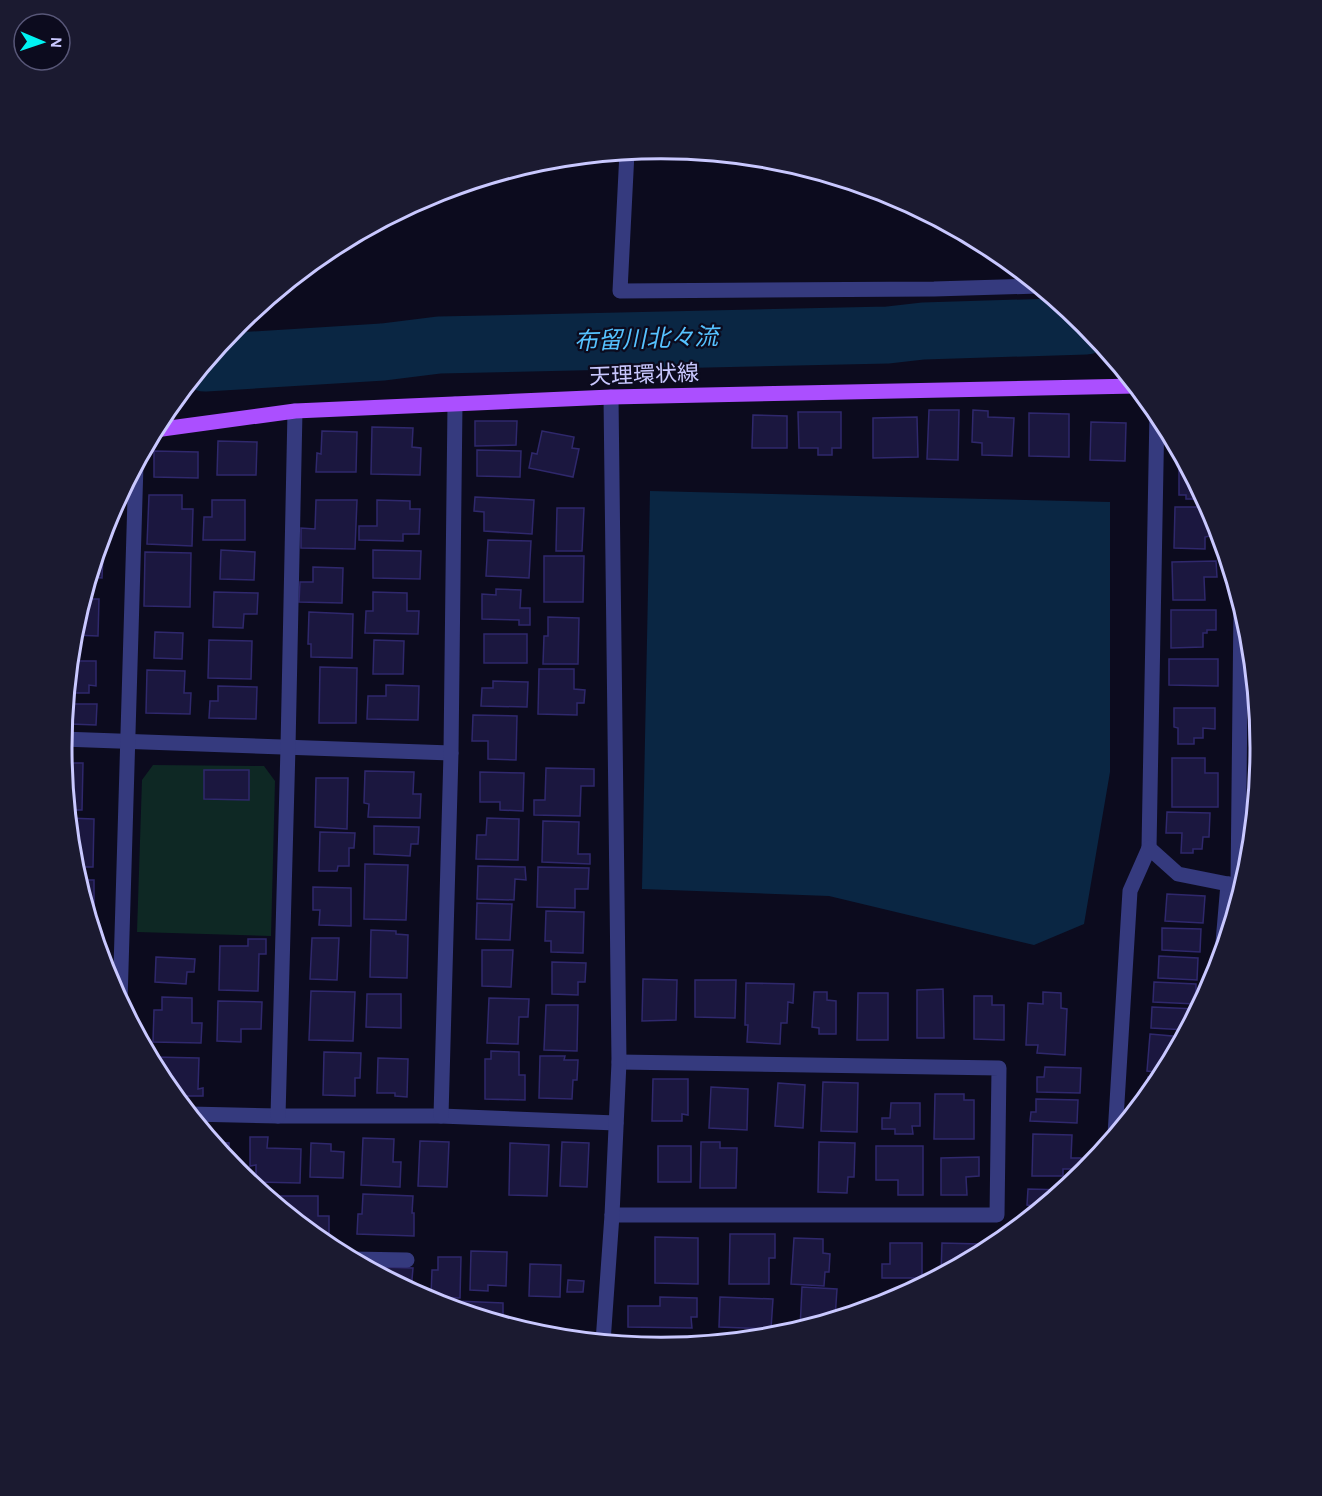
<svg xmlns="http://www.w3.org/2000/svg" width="1322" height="1496" font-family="'Alegreya Sans','Noto Sans JP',sans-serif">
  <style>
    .green { fill: #0e2824 }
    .water { fill: #0a2643 }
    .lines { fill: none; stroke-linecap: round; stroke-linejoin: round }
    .river { stroke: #0a2643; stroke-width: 57 }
    .building { fill: #1b173f; stroke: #2f286c; stroke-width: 1.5 }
    .minor { stroke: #353a7e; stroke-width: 15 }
    .major { stroke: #ab4fff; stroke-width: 15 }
    .labels { text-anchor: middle; stroke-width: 4.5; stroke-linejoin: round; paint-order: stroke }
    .street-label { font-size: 22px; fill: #c9c8ff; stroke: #0c0b1e }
    .water-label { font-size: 24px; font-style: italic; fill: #56c2ff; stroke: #0c0b1e }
    .rim { fill: none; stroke: #c9c8ff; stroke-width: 3 }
  </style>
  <rect width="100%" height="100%" fill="#0c0b1e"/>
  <path class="green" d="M153 765 264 766 275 781 271 936 137 932 142 780Z"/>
  <path class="water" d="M650 491 1110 502V772L1084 924 1034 945 829 896 642 889Z"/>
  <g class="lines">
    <path class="river" d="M205 363 383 352 439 345 888 335 923 331 1086 326"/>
  </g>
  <g class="building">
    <path d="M929 410H959L958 460 927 459Z"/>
    <path d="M973 410 988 411V417L1014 418 1012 456 982 455V443L972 442Z"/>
    <path d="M798 412H841V448H832V455H818V448H799Z"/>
    <path d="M1029 413 1069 414V457L1029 456Z"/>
    <path d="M753 415 787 416V448H752Z"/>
    <path d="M917 417 918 457 873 458V418Z"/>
    <path d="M475 421H517L516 445 475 446Z"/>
    <path d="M1091 422 1126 423 1125 461 1090 460Z"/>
    <path d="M372 427 413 428 412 447 421 448 420 475 371 474Z"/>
    <path d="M322 431 357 432 356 472H316L317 453 321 454Z"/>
    <path d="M542 431 574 437 572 448 579 449 573 477 529 468 532 453 537 454Z"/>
    <path d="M218 441 257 442 256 475H217Z"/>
    <path d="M477 450 521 451 520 477 477 476Z"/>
    <path d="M154 451 198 452V478L154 477Z"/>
    <path d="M1179 456H1181L1203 496V499H1186V495H1179Z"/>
    <path d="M149 495H182V509H193L192 546 147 544Z"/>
    <path d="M475 497 534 500 532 534 484 531V512L474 511Z"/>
    <path d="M212 500H245V540H203L204 517H212Z"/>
    <path d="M316 500H357L355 549 301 548V528L315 529Z"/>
    <path d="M377 500 410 501V509H420L419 534H403V541L359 540V526H377Z"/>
    <path d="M1175 507H1209L1216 524V533L1210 532V536L1205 537V549L1174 548Z"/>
    <path d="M557 508H584L582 551H556Z"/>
    <path d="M488 540 531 541 529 578 486 576Z"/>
    <path d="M98 549H101V556H103L102 578 89 577Z"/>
    <path d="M221 550 255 552 254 580 220 579Z"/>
    <path d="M373 550 421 551 420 579 373 578Z"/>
    <path d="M145 552 191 553 190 607 144 606Z"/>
    <path d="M544 556H584L583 602H544Z"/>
    <path d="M1216 561 1217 577H1204L1205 600H1173L1172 562Z"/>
    <path d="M313 567 343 568 342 603 299 602 300 582H313Z"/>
    <path d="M496 589 521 590 520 608H530V625H519V620L482 619V594L496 595Z"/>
    <path d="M214 592 258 593 257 614H244L243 628 213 627Z"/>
    <path d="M373 592 407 593V611H419L418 634 365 633 366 611H373Z"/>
    <path d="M83 599H99L98 636 73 635Z"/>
    <path d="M1171 610H1216V630H1207V633H1203V647L1171 648Z"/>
    <path d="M309 612 353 614 352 658 311 657V644H308Z"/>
    <path d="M548 617 579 618 578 664H543L544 636H548Z"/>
    <path d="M155 632 183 633 182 659 154 658Z"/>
    <rect x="484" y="634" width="43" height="29"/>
    <path d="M209 640 252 641 251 679 208 678Z"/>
    <path d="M374 640 404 641 403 674H373Z"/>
    <path d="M1169 659H1218V686L1169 685Z"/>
    <path d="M71 661H96V686L89 685V693H70Z"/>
    <path d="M320 667 357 668 356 723H319Z"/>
    <path d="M539 669H574V689L585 690 584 703H577V715L538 714Z"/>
    <path d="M147 670 185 671 184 693H191L190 714 146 713Z"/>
    <path d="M493 681 528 682 527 707 481 706 482 688H493Z"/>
    <path d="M386 685 419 686 418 720 367 719 368 696H386Z"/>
    <path d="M218 686 257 687 256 719 209 718 210 701H218Z"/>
    <path d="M71 704H97L96 725 70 724Z"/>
    <path d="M1174 708H1215V729L1203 728V738H1194V744H1178V728L1174 727Z"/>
    <path d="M473 715 517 716 516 760 488 759V741H472Z"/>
    <path d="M1256 716H1257L1260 739H1256Z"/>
    <path d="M1172 758H1205V773H1218V807H1172Z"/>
    <path d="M63 763H83L82 810H68Z"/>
    <path d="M546 768 594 769V786H581L580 816 534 815V800H545Z"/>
    <path d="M204 770H249V800L204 799Z"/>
    <path d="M365 771 414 772 413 794H421L420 818 368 817 369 804 364 803Z"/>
    <path d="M480 772 524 773 523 811 500 810V802H480Z"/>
    <path d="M316 778H348L347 829 315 827Z"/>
    <path d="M1167 812 1210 813 1209 837H1203L1202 849H1193V853H1181L1182 833H1166Z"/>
    <path d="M68 818 94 819 93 867H74Z"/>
    <path d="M487 818 519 819 518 860 476 859 477 835H486Z"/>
    <path d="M543 821 579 822 578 854H590V864L542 862Z"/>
    <path d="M374 826 419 827 418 844H411L410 856 374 854Z"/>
    <path d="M320 832 355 833 354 848H349V866H338L337 871H319Z"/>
    <path d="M365 864 408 865 406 920 364 919Z"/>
    <path d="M478 866 525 867 526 880 515 879 514 900 477 899Z"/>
    <path d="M538 867 589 868 588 889H575V908L537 907Z"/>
    <path d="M78 880H94V917H89Z"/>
    <path d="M313 887 351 888V926L319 925 320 910H313Z"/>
    <path d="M1167 894 1205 896 1203 923 1165 921Z"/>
    <path d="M477 903 512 904 510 940 476 939Z"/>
    <path d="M546 911 584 912 583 953 551 952V941H545Z"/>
    <path d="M1162 928 1201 929 1200 952 1162 950Z"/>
    <path d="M371 930 396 931V934L408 935 407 978 370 977Z"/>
    <path d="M312 938H339L337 980 310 979Z"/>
    <path d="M248 939H266V954H259L258 991 219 990 220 946H248Z"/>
    <path d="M482 950H513L511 987 482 986Z"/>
    <path d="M1159 956 1198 958 1197 980 1158 978Z"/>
    <path d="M156 957 195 959 194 972H187L186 984 155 982Z"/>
    <path d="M552 962 586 963 585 982H578V995L552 994Z"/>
    <path d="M643 979 677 980 676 1020 642 1021Z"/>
    <path d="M695 980H736L735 1018 695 1017Z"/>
    <path d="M1154 982 1196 984V1004L1153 1002Z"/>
    <path d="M746 983 794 984 793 1003 788 1002 787 1023H781L780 1044 747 1042 748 1025H745Z"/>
    <path d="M943 989 944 1038H917V990Z"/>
    <path d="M311 991 355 992 353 1041 309 1040Z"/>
    <path d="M814 992H827V1000L836 1001V1034H819V1028L812 1027Z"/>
    <path d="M1043 992 1061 993V1008L1067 1009 1065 1055 1037 1053 1038 1045H1026L1028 1003 1043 1004Z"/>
    <path d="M858 993H888V1040H857Z"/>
    <path d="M367 994H401V1028L366 1027Z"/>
    <path d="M974 996H992V1005H1004V1040L974 1039Z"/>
    <path d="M162 997 192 998V1023H202L201 1043 153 1042 154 1010H162Z"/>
    <path d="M489 998 529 999 528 1017H519L518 1044 487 1043Z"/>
    <path d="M218 1001 262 1002 261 1029H241V1042L217 1041Z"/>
    <path d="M546 1005H578L577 1051 544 1050Z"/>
    <path d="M1152 1007 1196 1009V1013L1187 1030 1151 1028Z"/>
    <path d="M1150 1034 1183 1037 1164 1073 1147 1071Z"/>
    <path d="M491 1051 519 1052V1075H525V1100L485 1099V1059H491Z"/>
    <path d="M324 1052 361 1053 360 1078H355V1096L323 1095Z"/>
    <path d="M540 1056H565L564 1060H578L577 1080H573L572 1099 539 1098Z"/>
    <path d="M154 1057 199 1058 198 1089 203 1088V1096H175L162 1081 160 1077V1071H157L154 1065Z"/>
    <path d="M378 1058 408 1059 407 1097 395 1096V1093H377Z"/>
    <path d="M1045 1067 1081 1068 1080 1093 1037 1092V1077H1044Z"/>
    <path d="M1148 1077 1161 1078 1147 1096Z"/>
    <path d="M653 1079H688V1115L682 1114V1121H652Z"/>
    <path d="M823 1082 858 1083 857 1132 821 1131Z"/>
    <path d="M778 1083 805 1085 803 1128 775 1126Z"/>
    <path d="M711 1087 748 1089 747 1130 709 1128Z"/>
    <path d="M935 1094H964V1100H974V1139H934Z"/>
    <path d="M1036 1099 1078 1100 1077 1123 1030 1121 1031 1112H1036Z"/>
    <path d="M891 1103H920V1126H912L913 1134H895V1129H882V1118H890Z"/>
    <path d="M1033 1134 1072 1135 1071 1158H1081V1169H1063V1176H1032Z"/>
    <path d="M250 1137H268L267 1148 301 1149 300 1183 256 1182V1165L250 1166Z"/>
    <path d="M363 1138 394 1139 393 1162H401L400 1187 361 1185Z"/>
    <path d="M420 1141 449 1142 447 1187 418 1186Z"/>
    <path d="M213 1142 229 1143V1162Z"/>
    <path d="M562 1142 589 1143 587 1187 560 1186Z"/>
    <path d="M701 1142H720V1148H737L736 1188H700Z"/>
    <path d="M819 1142 855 1143 854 1177H848L847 1193 818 1192Z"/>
    <path d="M311 1143 331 1144V1151L344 1152 343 1178 310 1177Z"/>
    <path d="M510 1143 549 1145 547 1196 509 1195Z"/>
    <rect x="658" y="1146" width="33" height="36"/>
    <path d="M876 1146H923V1195H898V1180H876Z"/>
    <path d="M979 1157V1176L966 1177 967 1195H941V1158Z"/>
    <path d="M1028 1189 1063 1190 1035 1213 1036 1206 1027 1205Z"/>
    <path d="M363 1194 413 1196 412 1213H414V1236L357 1234 358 1214H362Z"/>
    <path d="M270 1196H318V1216H329V1233L311 1232 270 1199Z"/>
    <path d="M730 1234H775V1258H769V1284H729Z"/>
    <path d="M655 1237 698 1238V1284L655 1283Z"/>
    <path d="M794 1238 823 1239V1253L830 1254 829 1272H825L824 1286 791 1284Z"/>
    <path d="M890 1243H922V1278H882V1264H890Z"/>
    <path d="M942 1243 981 1244V1254L941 1275Z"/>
    <path d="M471 1251 507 1252 506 1286 488 1285V1291L470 1290Z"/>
    <path d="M438 1257H461L460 1298 431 1297 432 1270H438Z"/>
    <path d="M530 1264 561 1265 560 1297 529 1296Z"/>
    <path d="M378 1267 413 1268 411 1291 378 1273Z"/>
    <path d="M568 1280 584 1281 583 1292H567Z"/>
    <path d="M802 1287 837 1289 835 1319 800 1329Z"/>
    <path d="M886 1296H900L886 1303Z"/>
    <path d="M660 1297 697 1298V1317H691L692 1328 628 1327V1306H660Z"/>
    <path d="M720 1297 773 1299 771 1329 719 1327Z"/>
    <path d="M456 1301 503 1303V1323L455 1309Z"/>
    <path d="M626 1341H656V1347L626 1344Z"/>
    <path d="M664 1342H694V1344L664 1347Z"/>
  </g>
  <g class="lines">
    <g class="minor">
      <path d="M627 152 620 291 934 289 1038 286"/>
      <path d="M62 739 451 753"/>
      <path d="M1149 848 1157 411"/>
      <path d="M1238 885 1241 604"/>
      <path d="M1222 954 1228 884"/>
      <path d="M120 1002 136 464"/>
      <path d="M190 1114 278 1116H441L616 1123"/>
      <path d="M278 1116 288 747 295 411"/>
      <path d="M441 1116 451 753 455 404"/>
      <path d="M1115 1135 1130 891 1149 848 1178 874 1228 884 1243 885"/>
      <path d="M612 1215H997L999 1068 619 1062"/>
      <path d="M352 1259 407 1260"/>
      <path d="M603 1342 612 1215 619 1062 611 397"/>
    </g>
    <path class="major" d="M155 430 295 411 611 397 1136 386"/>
  </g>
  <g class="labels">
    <g class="street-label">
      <text transform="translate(644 374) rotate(-2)" y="8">天理環状線</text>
    </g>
    <g class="water-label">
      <text transform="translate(646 339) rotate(-2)" y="8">布留川北々流</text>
    </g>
  </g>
  <path d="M0 0H1322V1496H0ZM72 748a589 589 0 1 1 1178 0a589 589 0 1 1-1178 0Z" fill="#1b1a30" fill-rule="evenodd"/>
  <path class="rim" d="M72 748a589 589 0 1 1 1178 0a589 589 0 1 1-1178 0Z"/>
  <g transform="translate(42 42) rotate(92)"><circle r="28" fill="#0c0b1e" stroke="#585778" stroke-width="1.5"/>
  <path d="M0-4.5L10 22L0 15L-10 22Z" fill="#00f3f2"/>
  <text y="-9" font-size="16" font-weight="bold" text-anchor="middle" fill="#c9c8ff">N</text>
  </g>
</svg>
